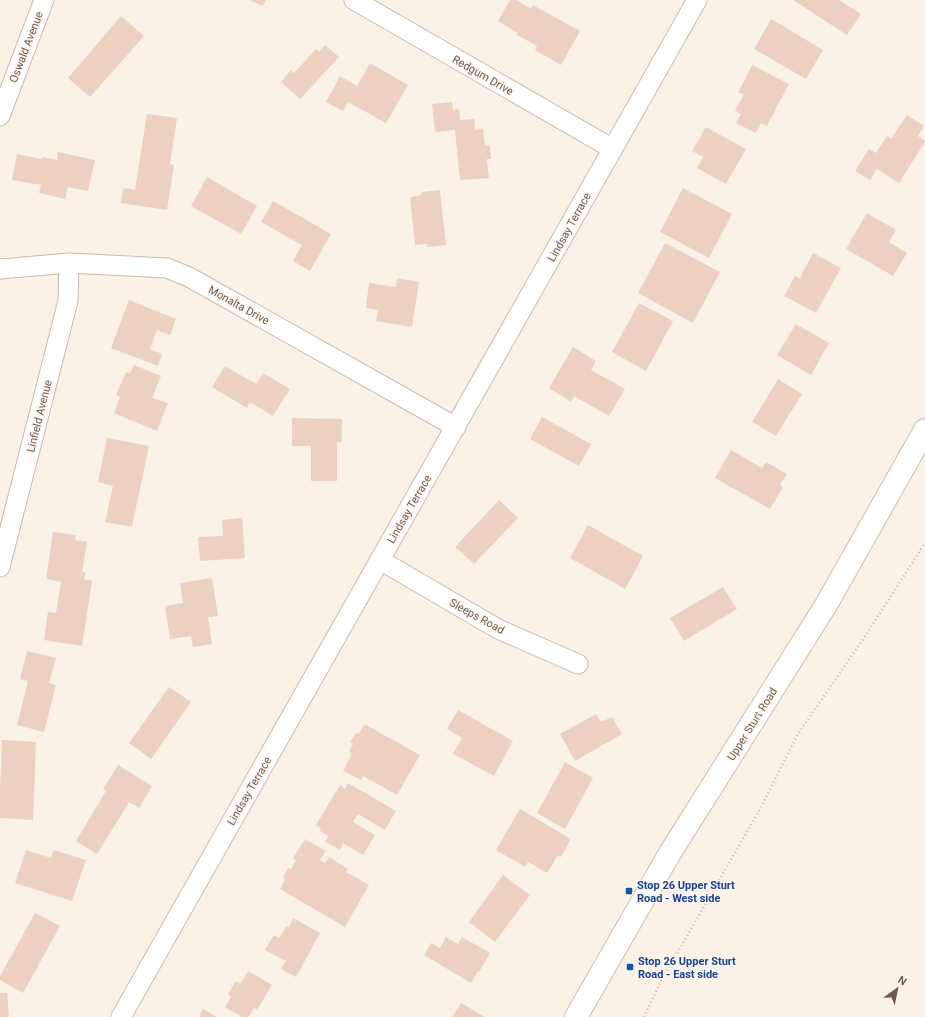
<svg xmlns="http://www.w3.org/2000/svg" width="925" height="1017" font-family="Roboto,sans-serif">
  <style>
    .building { fill: #ecd1c1 }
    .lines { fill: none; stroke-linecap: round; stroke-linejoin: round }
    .minor-casing { stroke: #cab9ae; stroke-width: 21 }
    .secondary-casing { stroke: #cfbbaf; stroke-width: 24 }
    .path { stroke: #d1b4a5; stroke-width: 2.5; stroke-dasharray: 1 3; stroke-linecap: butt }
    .minor { stroke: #fff; stroke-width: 19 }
    .secondary { stroke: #fff; stroke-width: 22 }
    .transit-dot { fill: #1a4fb4; stroke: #fdf6ed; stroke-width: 1.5 }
    .labels { text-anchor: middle; stroke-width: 3; stroke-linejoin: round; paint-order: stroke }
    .street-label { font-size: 11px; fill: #70594e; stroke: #fdf6ed }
    .transit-label { font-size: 11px; font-weight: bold; fill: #164399; stroke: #fdf6ed; text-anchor: start }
  </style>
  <rect width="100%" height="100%" fill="#faf2e7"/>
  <g class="building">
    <path d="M250 0H266L263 6Z"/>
    <path d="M510 0H516L531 9 533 5 580 31 561 65 535 50 537 46 517 35 518 33 498 21Z"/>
    <path d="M793 0H839L861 14 847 35Z"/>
    <path d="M121 16 144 36 90 97 68 78Z"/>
    <path d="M771 19 823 50 806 79 754 49Z"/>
    <path d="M325 45 339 57 300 99 281 82 291 70 294 73 316 49 319 52Z"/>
    <path d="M370 63 408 85 386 123 348 102 343 111 326 102 340 76 357 86Z"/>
    <path d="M752 65 789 84 767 126 761 123 756 133 736 123 741 114 735 111 744 94 738 93Z"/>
    <path d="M452 102 453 110 459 109 460 120 474 119 475 130 483 129 485 146H490L491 159H487L489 178 460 180 455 130 435 132 432 104Z"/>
    <path d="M147 114 177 118 170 164 174 165 167 210 121 203 123 188 135 190Z"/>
    <path d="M907 115 924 126 918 136 925 141V142L899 183 877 169 870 180 855 171 869 149 876 153 887 136 891 139Z"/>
    <path d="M706 127 746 149 726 184 697 168 703 157 692 151Z"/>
    <path d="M58 152 95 160 88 191 68 187 65 199 39 193 41 185 12 180 17 154 42 159V157L57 160Z"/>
    <path d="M207 177 257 206 241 234 191 206Z"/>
    <path d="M683 188 732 214 709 258 660 232Z"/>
    <path d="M440 190 446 245 427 247V244L415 245 410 197 421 195V192Z"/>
    <path d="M273 201 331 234 310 271 293 261 302 245 261 222Z"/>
    <path d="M867 213 896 230 889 242 907 253 893 276 846 249Z"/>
    <path d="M665 243 720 272 693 323 638 293Z"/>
    <path d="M813 253 841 268 816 313 784 296 795 276 800 278Z"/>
    <path d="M397 278 419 282 412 327 376 321 378 310 366 308 369 283 396 287Z"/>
    <path d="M129 300 176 319 170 335 157 330 150 349 162 354 158 366 111 348Z"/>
    <path d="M639 303 673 321 646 371 612 352Z"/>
    <path d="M796 324 829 343 811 375 777 355Z"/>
    <path d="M573 347 596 361 591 370 625 389 609 416 574 396 571 402 549 388Z"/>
    <path d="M134 365 161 376 152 398 168 403 157 431 114 413 120 397 116 395 126 372 130 373Z"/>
    <path d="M225 366 256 384 263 373 290 389 273 416 250 402 247 408 212 387Z"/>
    <path d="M778 379 802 394 776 436 752 422Z"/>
    <path d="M542 417 591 444 579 466 530 439Z"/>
    <path d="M292 418 342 419V442H337V481H311V446H292Z"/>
    <path d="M107 438 149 446 132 527 105 522 113 486 98 482Z"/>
    <path d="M731 450 762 468 766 462 787 474 780 485 783 487 770 509 715 478Z"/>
    <path d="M499 500 518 518 474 564 455 547Z"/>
    <path d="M242 518 245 558 200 561 198 537 223 536 222 520Z"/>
    <path d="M588 525 643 556 625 589 570 558Z"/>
    <path d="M53 532 76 535 75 540 87 542 82 572H86L84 579 92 581 82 646 44 640 48 612 56 613 61 582 46 579Z"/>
    <path d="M212 578 218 616 208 617 212 644 193 647 191 636 170 639 165 606 183 603 180 583Z"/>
    <path d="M723 587 737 609 684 641 670 618Z"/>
    <path d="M27 651 56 658 49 683 56 685 44 732 17 725 28 681 20 679Z"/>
    <path d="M169 687 191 702 151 759 129 743Z"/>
    <path d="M458 710 513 741 494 776 453 754 462 738 447 729Z"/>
    <path d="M596 714 601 722 612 717 622 734 575 761 560 734Z"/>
    <path d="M364 724 420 755 397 795 363 776 361 780 343 771 352 753 349 752 353 744 350 742 356 733 359 734Z"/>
    <path d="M2 740 36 742 33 820 0 818V790Z"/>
    <path d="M565 762 593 778 565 829 537 813Z"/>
    <path d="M118 765 152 786 139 808 129 802 97 854 76 841 106 791 103 789Z"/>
    <path d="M348 783 396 811 385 830 358 814 353 822 375 835 363 855 343 843 340 850 325 842 328 836 319 830 321 828 316 825 340 785 345 789Z"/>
    <path d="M520 809 571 839 561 857 558 855 547 873 528 862 525 867 496 850Z"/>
    <path d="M305 839 326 851 320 860 325 863 329 857 348 869 346 872 369 885 345 927 280 889 285 879 283 877 288 868 291 869 296 860 293 858Z"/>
    <path d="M26 850 51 858 54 850 86 860 72 901 15 883Z"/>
    <path d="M503 875 530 895 495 942 469 922Z"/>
    <path d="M35 913 60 926 23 993 0 980V976Z"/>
    <path d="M293 918 320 933 296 977 281 969 286 961 265 950 274 935 279 938 286 926 289 927Z"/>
    <path d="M446 937 458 944 462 937 490 953 479 972 478 971 471 983 424 955 431 943 440 948Z"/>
    <path d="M248 971 272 985 257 1010 254 1008 248 1017H242L225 1007 231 997 228 994 236 981 240 984Z"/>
    <path d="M0 993H7L9 1017H0Z"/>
    <path d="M461 1003 485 1017H452Z"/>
    <path d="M203 1009 217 1017H199Z"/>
  </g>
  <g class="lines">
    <defs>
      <g id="minor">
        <path d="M354 0 613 149"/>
        <path d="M0 116 44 0"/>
        <path d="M0 269 69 263 167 268 189 277 456 427"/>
        <path d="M380 560 498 629 578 664"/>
        <path d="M0 567 68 301 69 263"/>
        <path d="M121 1017 697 0"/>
      </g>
      <path id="secondary" d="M576 1017 670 853 826 605 925 430"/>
    </defs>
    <use href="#minor" class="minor-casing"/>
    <use href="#secondary" class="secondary-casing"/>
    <path class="path" d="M644 1017 660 983 759 811 798 734 864 638 925 543"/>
    <use href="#minor" class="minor"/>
    <use href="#secondary" class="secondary"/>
  </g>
  <g class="transit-dot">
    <rect x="625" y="887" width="8" height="8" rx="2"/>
    <rect x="626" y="963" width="8" height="8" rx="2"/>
  </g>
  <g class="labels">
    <g class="street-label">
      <text transform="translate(26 47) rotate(-69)" y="4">Oswald Avenue</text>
      <text transform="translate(483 75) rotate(30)" y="4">Redgum Drive</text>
      <text transform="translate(569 227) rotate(-61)" y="4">Lindsay Terrace</text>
      <text transform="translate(239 305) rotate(29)" y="4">Monalta Drive</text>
      <text transform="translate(39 416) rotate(-76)" y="4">Linfield Avenue</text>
      <text transform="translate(409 509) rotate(-60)" y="4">Lindsay Terrace</text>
      <text transform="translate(477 616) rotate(29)" y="4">Sleeps Road</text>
      <text transform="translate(752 724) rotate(-58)" y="4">Upper Sturt Road</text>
      <text transform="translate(249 791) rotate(-60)" y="4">Lindsay Terrace</text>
    </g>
    <g class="transit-label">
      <text x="637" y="889">Stop 26 Upper Sturt<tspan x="637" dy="13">Road - West side</tspan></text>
      <text x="638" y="965">Stop 26 Upper Sturt<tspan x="638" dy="13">Road - East side</tspan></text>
    </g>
  </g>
  <g transform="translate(897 989) rotate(33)" stroke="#fdf6ed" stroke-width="3" paint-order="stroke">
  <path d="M0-3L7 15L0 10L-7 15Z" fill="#70594e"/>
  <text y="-6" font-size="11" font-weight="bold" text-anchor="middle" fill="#70594e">N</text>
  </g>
</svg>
